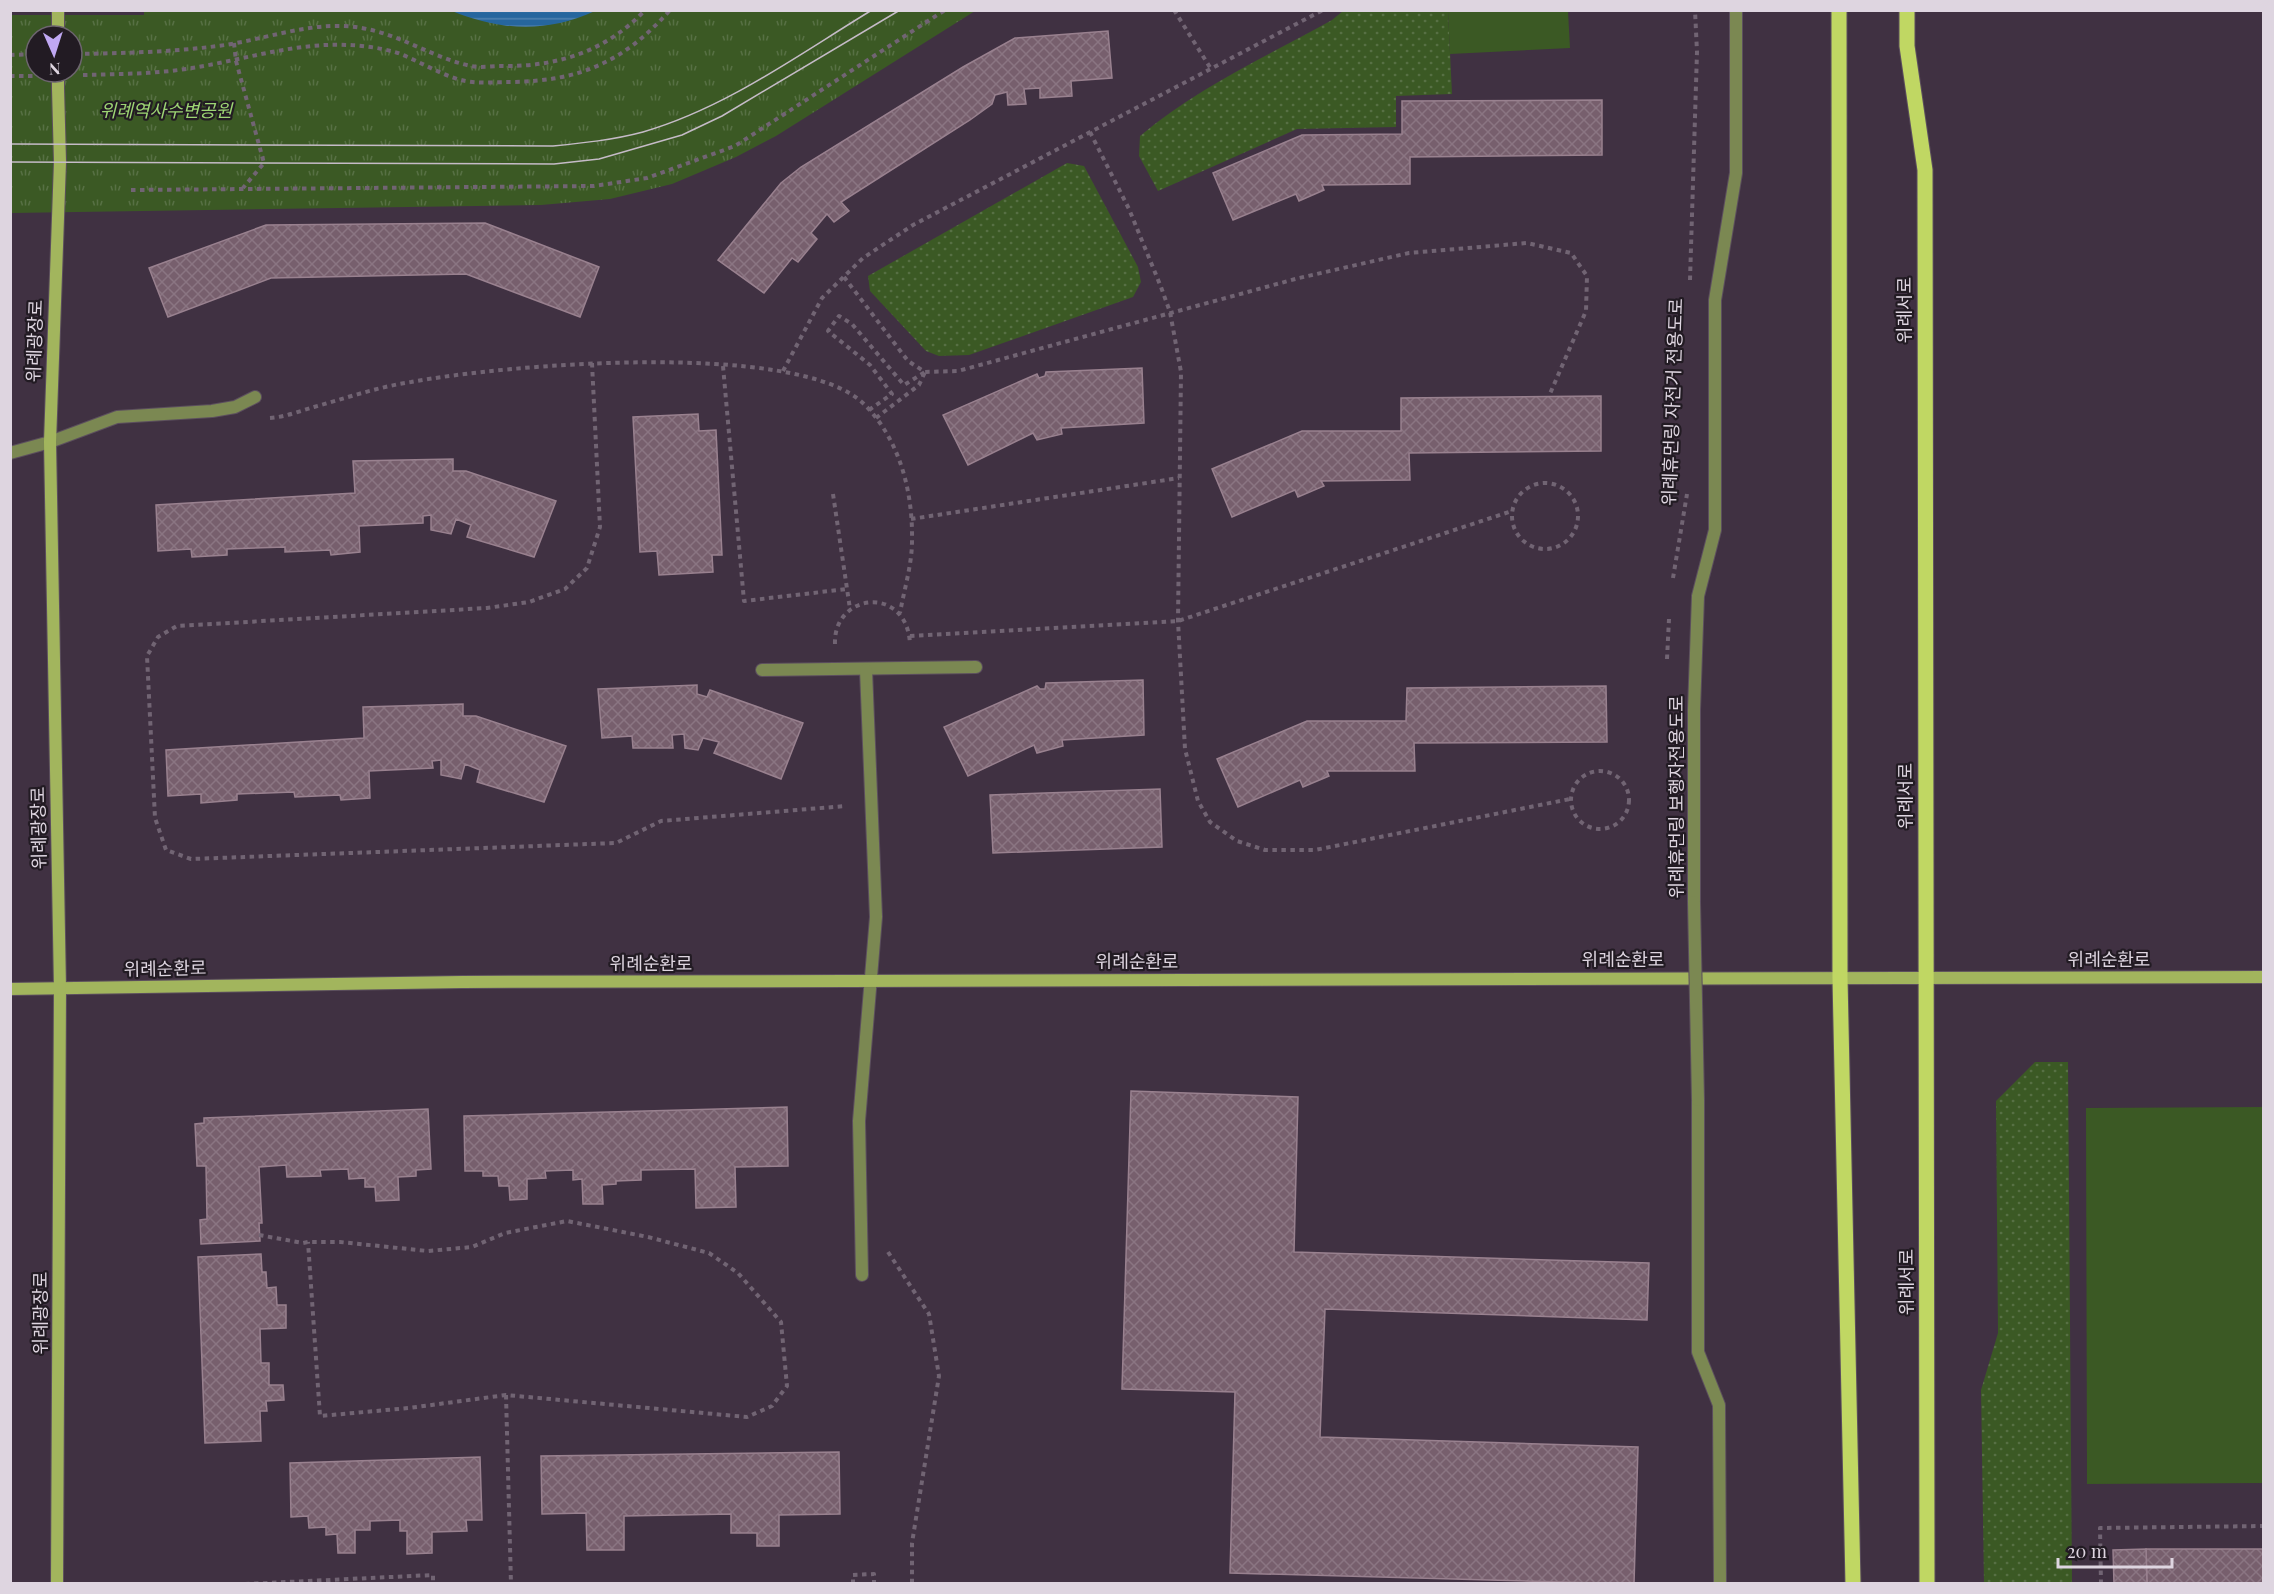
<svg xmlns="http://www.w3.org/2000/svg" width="2274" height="1594" font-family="'Playfair Display','Noto Sans KR',serif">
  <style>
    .grass { fill: url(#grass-dots) }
    .park { fill: url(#park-tufts); fill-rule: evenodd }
    .pitch { fill: #3b5924 }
    .water { fill: url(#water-rules) }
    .pier { fill: #403142 }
    .building { fill: url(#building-cross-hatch); stroke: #99818f; stroke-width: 1.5 }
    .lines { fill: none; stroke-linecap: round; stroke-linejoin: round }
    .lane-casing { stroke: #5c4f5e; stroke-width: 14 }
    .street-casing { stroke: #5c4f5e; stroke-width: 14 }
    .secondary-casing { stroke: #5c4f5e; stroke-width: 14 }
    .primary-casing { stroke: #5c4f5e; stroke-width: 17 }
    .path { stroke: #716473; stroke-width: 4; stroke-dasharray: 4.5 4.5; stroke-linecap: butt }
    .lane { stroke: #7b8852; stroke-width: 12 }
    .street { stroke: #7b8852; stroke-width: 12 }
    .secondary { stroke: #a2b55d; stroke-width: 12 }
    .primary { stroke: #c0d763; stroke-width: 15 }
    .tram { stroke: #c5bbc7; stroke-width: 1.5 }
    .street-bridge-casing { stroke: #5c4f5e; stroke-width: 14; stroke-linecap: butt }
    .secondary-bridge-casing { stroke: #5c4f5e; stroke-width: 14; stroke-linecap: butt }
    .street-bridge { stroke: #7b8852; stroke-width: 12 }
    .secondary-bridge { stroke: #a2b55d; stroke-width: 12 }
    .labels { text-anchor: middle; stroke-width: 4.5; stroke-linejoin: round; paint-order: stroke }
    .park-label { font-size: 18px; font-style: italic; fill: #9dd574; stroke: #221b23 }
    .street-label { font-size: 18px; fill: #ded5e0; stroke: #221b23 }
  </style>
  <defs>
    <pattern id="grass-dots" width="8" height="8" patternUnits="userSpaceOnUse" patternTransform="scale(1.5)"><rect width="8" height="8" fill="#3b5924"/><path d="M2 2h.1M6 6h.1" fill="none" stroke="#577044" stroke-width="1.8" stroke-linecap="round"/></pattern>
    <pattern id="park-tufts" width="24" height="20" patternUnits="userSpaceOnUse" patternTransform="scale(1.5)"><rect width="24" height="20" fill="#3b5924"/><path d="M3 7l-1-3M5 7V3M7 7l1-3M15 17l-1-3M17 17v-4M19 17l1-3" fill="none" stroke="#577044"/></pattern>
    <pattern id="water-rules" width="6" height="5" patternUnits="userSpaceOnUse" patternTransform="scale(1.5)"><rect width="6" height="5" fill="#26669e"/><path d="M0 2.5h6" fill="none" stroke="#4f82b0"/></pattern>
    <pattern id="building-cross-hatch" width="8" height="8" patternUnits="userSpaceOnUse" patternTransform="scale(1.5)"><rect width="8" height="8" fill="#775f6d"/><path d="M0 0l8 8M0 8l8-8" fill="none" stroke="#8a7582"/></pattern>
  </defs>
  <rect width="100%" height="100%" fill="#403142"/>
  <g class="grass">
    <path d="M1343 11H1448L1452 94 1396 96V127L1297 129 1158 191 1139 156 1140 136C1197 88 1267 56 1332 20Z"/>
    <path d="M1067 163 1084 166 1138 267 1141 282 1133 297 969 355 939 356 926 351 870 291 868 276Z"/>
    <path d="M2035 1062H2068L2072 1583H1984L1981 1390 1998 1333 1996 1101Z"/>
  </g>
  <path class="park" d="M10 11H975L776 136 736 157 672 184 610 199 541 205 11 213ZM36 36H72V72H36Z"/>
  <g class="pitch">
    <path d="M1448 11H1568L1570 48 1450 54Z"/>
    <path d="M2263 1107V1483L2087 1484 2086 1108Z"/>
  </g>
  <path class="water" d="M452 11V10L595 11C547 33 501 31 452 11Z"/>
  <path class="pier" d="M11 10 144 11V15H10Z"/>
  <g class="building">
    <path d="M1108 31 1112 78 1071 81 1072 96 1040 98V88L1024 89 1026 104 1008 105 1007 92 995 95 992 104 970 120 841 202 849 211 834 222 827 214 811 233 817 239 798 262 792 258 764 293 718 260 781 183 801 167 963 67 1015 38Z"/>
    <path d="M1602 100V155L1410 157V184L1322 185 1324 190 1299 201 1296 194 1233 220 1213 173 1302 135 1402 134V101Z"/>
    <path d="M485 223 599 267 580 317 466 274 271 278 168 317 149 268 266 225Z"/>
    <path d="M1142 368 1144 423 1061 428 1062 434 1037 440 1033 433 968 465 943 415 1037 374 1039 378 1045 376 1046 372Z"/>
    <path d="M1601 396V451L1409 453 1410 480 1321 481 1324 486 1298 497 1295 490 1232 517 1212 469 1302 431H1401V398Z"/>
    <path d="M698 414 699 431 716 430 722 555H712L713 572 659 575 657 551 640 552 633 417Z"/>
    <path d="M453 459V471H466L556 501 534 557 467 537 471 525 456 519 451 534 431 530V515L423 516V523L359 526 360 552 331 555 330 550 285 552V547L227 549V555L192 557 191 549 158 551 156 505 355 493 353 461Z"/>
    <path d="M1143 680 1144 735 1062 740 1063 746 1037 753 1034 745 968 776 944 727 1037 686 1040 689H1045L1046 683Z"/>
    <path d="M697 685V694L707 697 710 690 803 723 781 779 714 753 719 742 703 738 698 750 685 748 684 734 672 735 673 748H633L632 736 602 738 598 689Z"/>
    <path d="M1606 686 1607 742 1414 743 1415 771H1327L1329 776 1303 787 1300 780 1238 807 1217 759 1307 721H1406L1407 688Z"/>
    <path d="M463 704V716H476L566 746 544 802 477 782 480 770 465 764 461 779 441 775V760L432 761 433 768 369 771 370 798 341 800 340 795 295 797 294 792 237 794V800L201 803V794L168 796 166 750 364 738 363 707Z"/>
    <path d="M1160 789 1162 847 993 853 990 795Z"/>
    <path d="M1131 1091 1298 1097 1294 1252 1649 1263 1647 1320 1325 1309 1320 1437 1638 1447 1634 1584 1230 1573 1235 1392 1122 1389Z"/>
    <path d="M787 1107 788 1166 735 1167 736 1207 696 1208 695 1169 641 1170V1180L616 1181V1184L602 1185 603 1204H583L582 1179 573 1180V1170L545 1171 546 1178 527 1179V1199L510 1200 509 1186H499L498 1176H483V1171H465L464 1116Z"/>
    <path d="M428 1109 431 1169 416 1170V1176L398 1177 399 1200 376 1201 375 1187H365V1178L349 1179 348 1169 320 1170 321 1176 287 1177 286 1165 259 1167 262 1223H259L260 1241 201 1244 200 1220 207 1219 206 1166H197L195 1124 204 1123V1118Z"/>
    <path d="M261 1254 262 1272H266L267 1288 276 1287 277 1305H286V1328L260 1329 261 1363H269V1385H283L284 1400 266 1401 267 1411H260L261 1441 205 1443 198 1257Z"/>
    <path d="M839 1452 840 1514 779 1515V1546H757V1533H731V1514L624 1516V1550H587L586 1513 542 1514 541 1456Z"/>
    <path d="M480 1457 482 1520H466L467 1531 432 1532V1553L407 1554V1531H400V1520L370 1521V1530H355V1553H338L337 1534 326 1535V1527L309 1528 308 1516 291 1517 290 1463Z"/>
    <path d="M2146 1549H2264V1584H2147Z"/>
    <path d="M2146 1549 2147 1584H2114L2113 1550Z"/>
  </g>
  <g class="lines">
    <defs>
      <g id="lane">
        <path d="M10 453 50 442 117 417 212 411 235 407 255 397"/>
        <path d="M762 670 976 667"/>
        <path d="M862 1275 859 1121 876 917 866 670"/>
      </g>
      <g id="street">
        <path d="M1694 902V710L1698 596 1715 530V300L1736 173V10"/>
        <path d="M1698 1100V1352L1719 1405 1720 1584"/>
      </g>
      <g id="secondary">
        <path d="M58 36V10"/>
        <path d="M10 989 462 982 2264 977"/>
        <path d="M57 1584 60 988 50 442 60 162 58 88"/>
      </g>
      <g id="primary">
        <path d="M1839 10 1840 978 1853 1584"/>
        <path d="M1907 10V46L1925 170 1927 1584"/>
      </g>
    </defs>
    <use href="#lane" class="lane-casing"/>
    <use href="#street" class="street-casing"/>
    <use href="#secondary" class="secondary-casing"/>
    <use href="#primary" class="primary-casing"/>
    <g class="path">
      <path d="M1174 10 1211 69"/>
      <path d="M234 43 236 61 264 163 243 188"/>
      <path d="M76 54C126 53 176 52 225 45 264 39 302 25 341 26 392 27 425 56 471 66 480 68 492 66 502 66 557 67 607 51 645 10"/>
      <path d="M10 55 36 54"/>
      <path d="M83 75C119 74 156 74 192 68 236 61 281 47 326 45 350 44 375 46 398 53 419 61 439 74 461 80 476 84 495 82 511 82 580 81 624 62 670 10"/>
      <path d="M10 76H34"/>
      <path d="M1090 132 1129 209 1161 287 1170 312 1181 372 1178 621 1185 749 1198 801 1210 822 1237 841 1265 850H1315L1570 799"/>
      <path d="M131 190 594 186 647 178 735 146 945 10"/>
      <path d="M844 277 908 361 925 372 958 371 1299 278 1409 253 1527 243 1571 253 1587 276 1586 311 1549 396"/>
      <path d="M1690 280 1697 52 1695 10"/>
      <path d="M592 363 600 527 587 568 565 589 529 602 487 608 177 626 158 637 147 656 155 818 166 850 191 859 616 843 661 821 846 806"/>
      <path d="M723 366 744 601 847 589"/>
      <path d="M783 371 822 298 863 258 913 225 1323 10"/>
      <path d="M869 410 892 394 870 365 828 331 839 316 852 324 904 385 925 372"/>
      <path d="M270 418C285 417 300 411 314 407 346 398 378 387 411 382 502 365 797 339 864 404 900 440 913 492 912 541 912 565 904 590 900 613"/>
      <path d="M876 418 919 385 925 372"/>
      <circle cx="1545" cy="516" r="33"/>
      <path d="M833 494 850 609"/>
      <path d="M911 519 1179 478"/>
      <path d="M1673 578 1687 494"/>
      <path d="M910 636 1178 621 1512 511"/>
      <path d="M835 644C833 593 907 584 910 644"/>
      <path d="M1667 659 1669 619"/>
      <circle cx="1600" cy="800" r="29"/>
      <path d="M259 1235 303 1243 308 1242H340L428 1251 472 1247 505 1233 567 1221 648 1237 709 1253 738 1273 781 1322 787 1386 772 1406 747 1417 506 1395 409 1408 320 1416 308 1242"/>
      <path d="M888 1252 929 1314 939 1376 912 1543V1584"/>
      <path d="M506 1395 511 1584"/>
      <path d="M245 1584 433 1575V1584"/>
      <path d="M853 1584V1575L874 1574V1584"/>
      <path d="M2101 1584 2100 1528 2264 1526"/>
    </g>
    <use href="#lane" class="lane"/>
    <use href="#street" class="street"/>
    <use href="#secondary" class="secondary"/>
    <use href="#primary" class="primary"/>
    <g class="tram">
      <path d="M10 144 553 146C583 143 613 140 643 132 726 108 798 55 872 10"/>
      <path d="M10 162 554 164 599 159 682 135 722 116 900 10"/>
    </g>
    <defs>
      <path id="street-bridge" d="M1694 902 1698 1100"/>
      <path id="secondary-bridge" d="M58 88V72"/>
    </defs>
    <use href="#street-bridge" class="street-bridge-casing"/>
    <use href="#secondary-bridge" class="secondary-bridge-casing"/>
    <use href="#street-bridge" class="street-bridge"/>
    <use href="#secondary-bridge" class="secondary-bridge"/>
  </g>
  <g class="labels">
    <g class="park-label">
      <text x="166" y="117">위례역사수변공원</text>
    </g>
    <g class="street-label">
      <text transform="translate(1905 310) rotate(-90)" y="6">위례서로</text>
      <text transform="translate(35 341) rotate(-88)" y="6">위례광장로</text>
      <text transform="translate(1673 402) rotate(-88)" y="6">위례휴먼링 자전거 전용도로</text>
      <text transform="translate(1906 796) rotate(-90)" y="6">위례서로</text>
      <text transform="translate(1677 797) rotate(-90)" y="6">위례휴먼링 보행자전용도로</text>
      <text transform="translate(39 828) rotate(-91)" y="6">위례광장로</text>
      <text x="1623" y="966">위례순환로</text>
      <text x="2109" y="966">위례순환로</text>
      <text x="1137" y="968">위례순환로</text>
      <text x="651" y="970">위례순환로</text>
      <text transform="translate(165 969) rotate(-1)" y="6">위례순환로</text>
      <text transform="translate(1907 1282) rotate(-90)" y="6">위례서로</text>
      <text transform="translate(41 1313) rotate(-90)" y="6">위례광장로</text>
    </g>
  </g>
  <rect width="2274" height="1594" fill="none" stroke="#ded5e0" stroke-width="24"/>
  <g transform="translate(54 54) rotate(177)"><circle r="28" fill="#221b23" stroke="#6d656f" stroke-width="1.5"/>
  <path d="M0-4.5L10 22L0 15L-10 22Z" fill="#c0a8f3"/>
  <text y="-9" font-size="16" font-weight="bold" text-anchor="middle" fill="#ded5e0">N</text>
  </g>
  <path d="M2058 1558v9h114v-9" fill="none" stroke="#ded5e0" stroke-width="3"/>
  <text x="2067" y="1558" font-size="18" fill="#ded5e0" stroke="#221b23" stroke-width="4.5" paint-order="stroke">20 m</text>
</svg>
